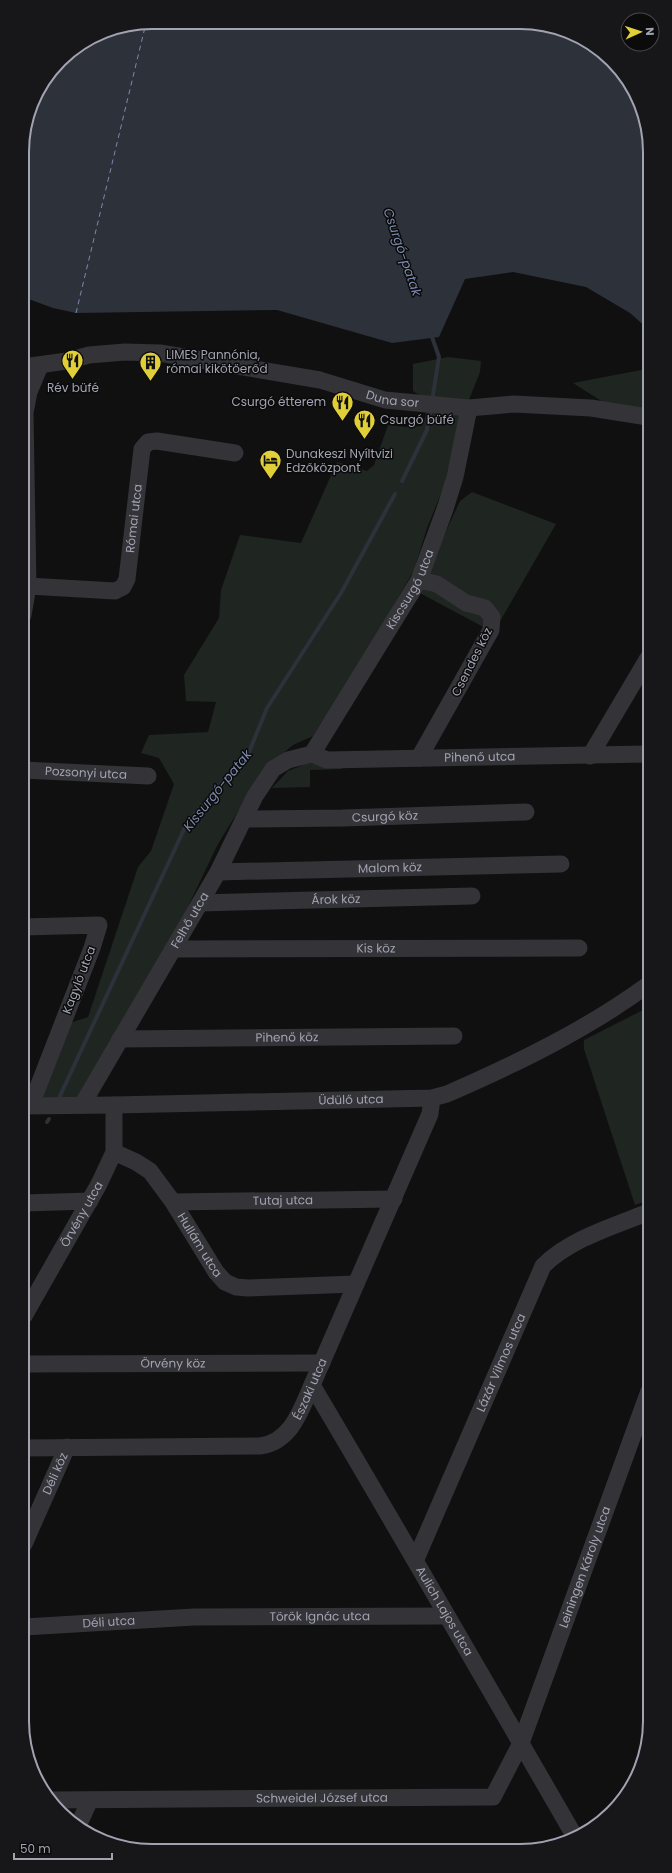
<svg xmlns="http://www.w3.org/2000/svg" width="672" height="1873" font-family="Poppins,sans-serif">
  <style>
    .green { fill: #1f2521 }
    .water { fill: #2d313a }
    .lines { fill: none; stroke-linecap: round; stroke-linejoin: round }
    .stream { stroke: #2d313a; stroke-width: 4 }
    .ferry { stroke: #7b89aa; stroke-width: 1; stroke-dasharray: 5 4; stroke-linecap: butt }
    .minor { stroke: #333338; stroke-width: 17 }
    .labels { text-anchor: middle; stroke-width: 3; stroke-linejoin: round; paint-order: stroke }
    .poi-label { font-size: 12px; fill: #a2a3b1; stroke: #0b0b0c; text-anchor: start }
    .street-label { font-size: 12px; fill: #a2a3b1; stroke: #0b0b0c }
    .water-label { font-size: 13px; font-style: italic; fill: #7b89aa; stroke: #0b0b0c }
    .rim { fill: none; stroke: #a2a3b1; stroke-width: 2 }
  </style>
  <rect width="100%" height="100%" fill="#101011"/>
  <g class="green">
    <path d="M448 357 481 361 480 372 459 425 444 486 427 528 414 570 371 645 313 736 293 745 269 765 248 795 218 844 179 925 74 1104 41 1102 67 1024 88 1017 138 867 151 851 174 784 159 758 141 753 149 735 208 732 216 702 186 701 184 675 219 618 221 590 240 535 301 543 337 462 367 471 374 465 388 425 405 427 422 426 426 415 422 397 413 391V364Z"/>
    <path d="M648 365V414L617 411 573 383 641 370Z"/>
    <path d="M472 492 556 524 495 630 487 629 418 592 460 501Z"/>
    <path d="M308 763 342 765V769L310 770V787L272 788 288 771Z"/>
    <path d="M649 1007V1200L635 1205 584 1049V1040Z"/>
  </g>
  <path class="water" d="M152 22 546 25 578 35 612 60 633 87 647 126 648 329 630 313 586 287 513 272 465 279 439 337 392 343 277 310 76 313 53 308 23 297 22 143 35 95 66 54 102 32Z"/>
  <g class="lines">
    <g class="stream">
      <path d="M431 334 439 357 432 401"/>
      <path d="M402 481 427 430 431 408"/>
      <path d="M59 1098 187 823 249 752 267 708 341 593 395 494"/>
      <path d="M47 1122 49 1119"/>
    </g>
    <path class="ferry" d="M76 313 146 23"/>
    <g class="minor">
      <path id="s1" d="M23 367 67 361 89 355 125 352 160 353 320 380 385 400 469 408 514 404 591 408 648 417"/>
      <path d="M419 580 437 584 466 603 485 608 492 617 491 630 419 758"/>
      <path id="s2" d="M28 586 115 591 123 587 127 579 142 449 148 442 157 441 235 453"/>
      <path d="M23 615 28 586 25 413 29 392 40 366"/>
      <path id="s3" d="M312 754 419 580 445 509 455 477 469 408"/>
      <path id="s4" d="M312 754 327 760 648 754"/>
      <path d="M590 756 648 658"/>
      <path id="s5" d="M23 770 148 776"/>
      <path id="s6" d="M244 819 343 818 526 812"/>
      <path id="s7" d="M218 872 561 864"/>
      <path id="s8" d="M200 903 472 896"/>
      <path d="M23 927 99 925 92 948 31 1105"/>
      <path id="s9" d="M173 949 579 948"/>
      <path id="s10" d="M120 1039 454 1036"/>
      <path id="s11" d="M82 1105 218 872 255 796 273 769 288 760 312 754"/>
      <path id="s12" d="M24 1106 114 1105 432 1098 447 1094C518 1063 586 1030 649 984"/>
      <path id="s13" d="M114 1152 136 1162 150 1171 173 1202 216 1272 225 1282 236 1287 248 1288 356 1284"/>
      <path id="s14" d="M173 1202 394 1199"/>
      <path d="M24 1203 90 1201"/>
      <path id="s15" d="M24 1316 99 1184 114 1152V1105"/>
      <path id="s16" d="M24 1364 322 1363"/>
      <path id="s17" d="M312 1385C401 1535 488 1686 575 1837"/>
      <path id="s18" d="M24 1448 260 1446C291 1442 301 1410 312 1385L430 1114 432 1098"/>
      <path id="s19" d="M24 1544 67 1447"/>
      <path id="s20" d="M416 1559 543 1266C570 1239 614 1226 649 1212"/>
      <path id="s21" d="M24 1627 194 1617 446 1616"/>
      <path id="s22" d="M50 1800 493 1797 521 1743 649 1391"/>
      <path d="M78 1826 90 1800"/>
    </g>
  </g>
  <defs>
    <symbol id="restaurant-pin" viewBox="-11 -11 22 30"><path d="M0 17L-7.5 6A9.5 9.5 0 1 1 7.5 6Z" fill="#e1cf38" stroke="#0b0b0c"/><path d="M-5-6h1v4h1v-4h1v4h1v-4h1v5L-1.5 .5V6h-2V.5L-5-1ZM5-6V6H3V1.5H1.5Q1.5-4 5-6Z" fill="#111"/></symbol>
    <symbol id="building-pin" viewBox="-11 -11 22 30"><path d="M0 17L-7.5 6A9.5 9.5 0 1 1 7.5 6Z" fill="#e1cf38" stroke="#0b0b0c"/><path d="M-4-6H4V6H1V3H-1V6H-4ZM-2.5-4.3h1.7v1.8h-1.7ZM.8-4.3h1.7v1.8H.8ZM-2.5-1h1.7V.8h-1.7ZM.8-1h1.7V.8H.8Z" fill="#111"/></symbol>
    <symbol id="hotel-pin" viewBox="-11 -11 22 30"><path d="M0 17L-7.5 6A9.5 9.5 0 1 1 7.5 6Z" fill="#e1cf38" stroke="#0b0b0c"/><path d="M-6-4.5h1.5V1H6V5H4.5V3h-9V5H-6ZM-4 0a1.8 1.8 0 1 1 3.6 0ZM.5 0V-2.5h3Q6-2.5 6 0Z" fill="#111"/></symbol>
  </defs>
  <g fill-rule="evenodd">
    <use href="#restaurant-pin" x="60" y="348" width="25" height="34"/>
    <use href="#building-pin" x="138" y="350" width="25" height="34"/>
    <use href="#restaurant-pin" x="330" y="390" width="25" height="34"/>
    <use href="#restaurant-pin" x="352" y="408" width="25" height="34"/>
    <use href="#hotel-pin" x="258" y="448" width="25" height="34"/>
  </g>
  <g class="labels">
    <g class="poi-label">
      <text x="166" y="359">LIMES Pannónia,<tspan x="166" dy="14">római kikötőerőd</tspan></text>
      <text x="73" y="392" text-anchor="middle">Rév büfé</text>
      <text x="326" y="406" text-anchor="end">Csurgó étterem</text>
      <text x="380" y="424">Csurgó büfé</text>
      <text x="286" y="458">Dunakeszi Nyíltvizi<tspan x="286" dy="14">Edzőközpont</tspan></text>
    </g>
    <g class="street-label">
      <text dy="4" stroke="none"><textPath href="#s1" startOffset="376">Duna sor</textPath></text>
      <text dy="4" stroke="none"><textPath href="#s2" startOffset="166">Római utca</textPath></text>
      <text dy="4" stroke="none"><textPath href="#s3" startOffset="192">Kiscsurgó utca</textPath></text>
      <text transform="translate(472 662) rotate(-63)" y="4">Csendes köz</text>
      <text dy="4" stroke="none"><textPath href="#s4" startOffset="169">Pihenő utca</textPath></text>
      <text dy="4" stroke="none"><textPath href="#s5" startOffset="63">Pozsonyi utca</textPath></text>
      <text dy="4" stroke="none"><textPath href="#s6" startOffset="141">Csurgó köz</textPath></text>
      <text dy="4" stroke="none"><textPath href="#s7" startOffset="172">Malom köz</textPath></text>
      <text dy="4" stroke="none"><textPath href="#s8" startOffset="136">Árok köz</textPath></text>
      <text dy="4" stroke="none"><textPath href="#s11" startOffset="214">Felhő utca</textPath></text>
      <text dy="4" stroke="none"><textPath href="#s9" startOffset="203">Kis köz</textPath></text>
      <text transform="translate(79 980) rotate(-69)" y="4">Kagyló utca</text>
      <text dy="4" stroke="none"><textPath href="#s10" startOffset="167">Pihenő köz</textPath></text>
      <text dy="4" stroke="none"><textPath href="#s12" startOffset="327">Üdülő utca</textPath></text>
      <text dy="4" stroke="none"><textPath href="#s14" startOffset="110">Tutaj utca</textPath></text>
      <text dy="4" stroke="none"><textPath href="#s15" startOffset="117">Örvény utca</textPath></text>
      <text dy="4" stroke="none"><textPath href="#s13" startOffset="130">Hullám utca</textPath></text>
      <text dy="4" stroke="none"><textPath href="#s20" startOffset="214">Lázár Vilmos utca</textPath></text>
      <text dy="4" stroke="none"><textPath href="#s16" startOffset="149">Örvény köz</textPath></text>
      <text dy="4" stroke="none"><textPath href="#s18" startOffset="316">Északi utca</textPath></text>
      <text dy="4" stroke="none"><textPath href="#s19" startOffset="77">Déli köz</textPath></text>
      <text dy="4" stroke="none"><textPath href="#s22" startOffset="691">Leiningen Károly utca</textPath></text>
      <text dy="4" stroke="none"><textPath href="#s17" startOffset="262">Aulich Lajos utca</textPath></text>
      <text dy="4" stroke="none"><textPath href="#s21" startOffset="296">Török Ignác utca</textPath></text>
      <text dy="4" stroke="none"><textPath href="#s21" startOffset="85">Déli utca</textPath></text>
      <text dy="4" stroke="none"><textPath href="#s22" startOffset="272">Schweidel József utca</textPath></text>
    </g>
    <g class="water-label">
      <text transform="translate(403 252) rotate(71)" y="5">Csurgó-patak</text>
      <text transform="translate(217 790) rotate(-51)" y="5">Kissurgó-patak</text>
    </g>
  </g>
  <path d="M0 0H672V1873H0ZM152 29H520A123 123 0 0 1 643 152V1721A123 123 0 0 1 520 1844H152A123 123 0 0 1 29 1721V152A123 123 0 0 1 152 29Z" fill="#171719" fill-rule="evenodd"/>
  <path class="rim" d="M152 29H520A123 123 0 0 1 643 152V1721A123 123 0 0 1 520 1844H152A123 123 0 0 1 29 1721V152A123 123 0 0 1 152 29Z"/>
  <g transform="translate(640 32) rotate(87)"><circle r="19" fill="#0b0b0c" stroke="#47484e"/>
  <path d="M0-3L7 15L0 10L-7 15Z" fill="#e1cf38"/>
  <text y="-6" font-size="11" font-weight="bold" text-anchor="middle" fill="#a2a3b1">N</text>
  </g>
  <path d="M14 1853v6h98v-6" fill="none" stroke="#a2a3b1" stroke-width="2"/>
  <text x="20" y="1853" font-size="12" fill="#a2a3b1" stroke="#0b0b0c" stroke-width="3" paint-order="stroke">50 m</text>
</svg>
